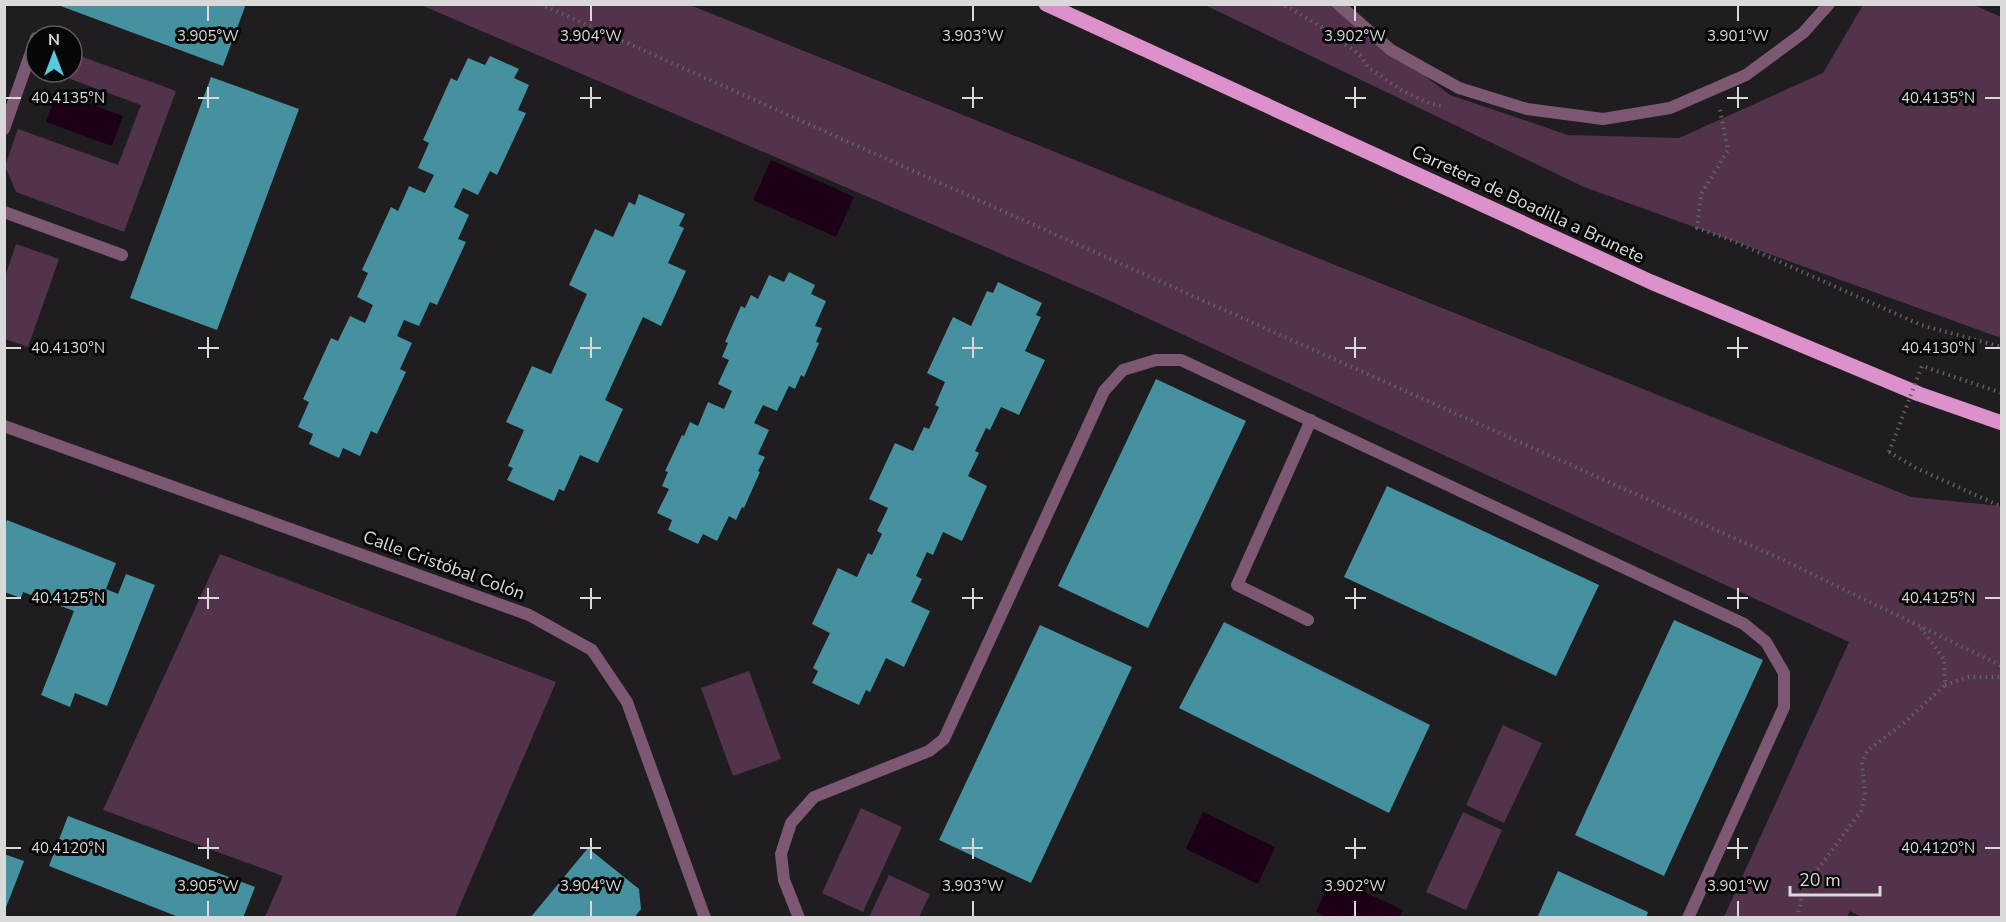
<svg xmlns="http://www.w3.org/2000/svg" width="2006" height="922" font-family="'Nunito Sans',sans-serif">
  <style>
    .green { fill: #53334b }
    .water { fill: #1d0018 }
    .building { fill: #45919f }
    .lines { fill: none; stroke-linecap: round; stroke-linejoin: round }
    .path { stroke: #636263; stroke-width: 4; stroke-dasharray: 1.5 4.5; stroke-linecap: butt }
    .street { stroke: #7c5873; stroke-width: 12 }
    .primary { stroke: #dc91ca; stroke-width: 15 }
    .path-bridge { stroke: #636263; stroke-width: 4; stroke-dasharray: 1.5 4.5; stroke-linecap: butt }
    .ticks { fill: none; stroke: #dad9da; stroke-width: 2 }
    .labels { text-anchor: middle; stroke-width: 6; stroke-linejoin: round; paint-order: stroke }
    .street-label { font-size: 18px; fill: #dad9da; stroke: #080708 }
    .ticks-label { font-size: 15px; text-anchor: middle; fill: #dad9da; stroke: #080708; stroke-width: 6; stroke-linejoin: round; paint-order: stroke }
  </style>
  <rect width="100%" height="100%" fill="#1f1d1f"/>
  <g class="green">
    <path d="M421 5H690L1911 497 2001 506V917L1863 918 1850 911 1847 917H1724L1849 642 1106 299Z"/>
    <path d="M1205 5H1332L1450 95 1568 135 1679 138 1823 73 1863 5H1974L2001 17V338L1584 187Z"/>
    <path d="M72 53 176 91 124 232 16 192 5 166 18 129 118 165 141 105 51 72H72Z"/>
    <path d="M16 244 59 259 28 347 5 339V277Z"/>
    <path d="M220 554 556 682 455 917H265L283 876 103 810Z"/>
    <path d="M749 671 781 759 733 776 701 688Z"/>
    <path d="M1503 725 1542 743 1504 823 1466 805Z"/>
    <path d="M861 808 902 827 863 912 822 893Z"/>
    <path d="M1463 812 1502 830 1466 910 1426 892Z"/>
    <path d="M889 875 930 894 919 917H869Z"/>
  </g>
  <g class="water">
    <path d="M57 92 123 116 112 146 46 122Z"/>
    <path d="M771 160 854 197 836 237 753 200Z"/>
    <path d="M1203 812 1275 847 1258 884 1186 849Z"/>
    <path d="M1332 877 1403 910 1400 917H1327L1316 912Z"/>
  </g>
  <g class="building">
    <path d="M55 4H246L223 66Z"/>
    <path d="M490 56 519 69 514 78 529 85 518 110 526 113 497 175 490 171 478 195 463 188 454 207 469 215 458 239 466 242 437 305 430 302 419 326 404 320 397 336 412 343 400 369 406 372 377 434 371 431 360 456 343 448 339 458 309 444 313 434 298 427 309 402 303 399 331 338 338 341 350 316 365 323 373 305 357 297 368 273 362 270 391 207 398 211 409 186 425 193 434 175 418 168 429 143 423 140 451 78 457 81 468 58 485 65Z"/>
    <path d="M211 77 299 109 217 330 130 298Z"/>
    <path d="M639 194 685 214 679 226 684 228 668 263 686 271 661 326 643 317 605 400 623 409 598 463 580 455 564 491 559 489 554 501 507 480 513 468 508 466 524 430 506 422 532 366 551 374 587 294 569 285 595 229 613 237 629 202 635 205Z"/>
    <path d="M789 272 815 285 811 294 826 301 815 326 822 328 816 342 819 343 804 377 801 375 795 389 789 386 777 411 763 405 754 423 769 430 758 454 765 457 758 471 760 472 744 508 742 507 736 520 729 516 717 541 703 534 698 544 668 530 672 520 657 513 669 489 662 486 668 472 665 471 682 435 684 436 690 422 698 426 708 402 724 409 732 391 718 384 729 360 722 357 728 343 725 342 741 306 745 308 751 295 758 299 769 275 784 282Z"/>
    <path d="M998 282 1042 303 1036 315 1041 317 1025 351 1045 360 1019 415 1001 407 990 430 986 428 975 451 979 453 968 476 987 486 962 541 943 532 933 555 927 552 916 576 922 579 911 602 930 611 904 667 886 658 870 692 866 690 859 705 812 683 818 671 813 668 830 633 812 624 838 568 857 577 868 553 872 555 882 534 877 531 888 508 869 499 895 443 913 451 924 427 929 429 939 407 935 405 945 382 927 373 953 317 971 326 987 291 993 293Z"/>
    <path d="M1156 379 1246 421 1148 628 1058 586Z"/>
    <path d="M1387 486 1599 585 1556 676 1344 577Z"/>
    <path d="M7 520 116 563 106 589 118 594 126 574 155 585 107 706 75 693 70 707 41 695 74 611 23 592 21 598 4 592V526Z"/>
    <path d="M1674 620 1763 660 1664 876 1575 835Z"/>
    <path d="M1224 622 1430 725 1389 813 1179 708Z"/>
    <path d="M1040 625 1132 667 1031 883 939 840Z"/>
    <path d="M68 816 255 887 243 918H181L49 866Z"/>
    <path d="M588 848 639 889 641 909 634 918H530Z"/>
    <path d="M4 854 24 861 5 910H4Z"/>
    <path d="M1558 871 1648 912 1646 918H1537Z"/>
  </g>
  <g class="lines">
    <g class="path">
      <path d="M540 4 1781 559 2002 666"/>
      <path d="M1279 4 1290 8 1323 28 1360 55 1369 68 1401 90 1431 104 1444 106"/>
      <path d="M1720 110 1728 150 1701 194 1697 228 1731 240 1921 325 2002 347"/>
      <path d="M1889 452 1916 468 2002 507"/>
      <path d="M1945 685 1968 677H2002"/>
      <path d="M1797 918 1804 888 1861 811 1865 796 1862 762 1867 751 1905 722 1945 685 1944 659 1921 628"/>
    </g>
    <g class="street">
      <path d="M1338 4 1391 50 1459 88 1527 109 1603 119 1670 108 1746 75 1803 33 1829 4"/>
      <path d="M4 129 36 38"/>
      <path d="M4 212 122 255"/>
      <path d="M4 426 529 615 592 650 627 702 705 918"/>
      <path d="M1308 620 1237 585 1311 420"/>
      <path d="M799 918 784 880 781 854 791 823 814 797 929 751 944 739 1104 391 1123 370 1156 360H1181L1744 624 1766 642 1784 673V707L1688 918"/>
    </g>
    <path class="primary" d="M1046 4 1651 282 1919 394 2002 423"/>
    <path class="path-bridge" d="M1889 452 1922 366 2002 393"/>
  </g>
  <path class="ticks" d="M208 6V21M591 6V21M973 6V21M1355 6V21M1738 6V21M208 87V108M591 87V108M973 87V108M1355 87V108M1738 87V108M6 98H21M198 98H219M580 98H601M962 98H983M1345 98H1366M1727 98H1748M1985 98H2000M208 337V358M591 337V358M973 337V358M1355 337V358M1738 337V358M6 348H21M198 348H219M580 348H601M962 348H983M1345 348H1366M1727 348H1748M1985 348H2000M208 588V609M591 588V609M973 588V609M1355 588V609M1738 588V609M6 598H21M198 598H219M580 598H601M962 598H983M1345 598H1366M1727 598H1748M1985 598H2000M208 838V859M591 838V859M973 838V859M1355 838V859M1738 838V859M6 848H21M198 848H219M580 848H601M962 848H983M1345 848H1366M1727 848H1748M1985 848H2000M208 901V916M591 901V916M973 901V916M1355 901V916M1738 901V916"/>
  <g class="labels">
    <g class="street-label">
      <text transform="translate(1528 204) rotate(25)" y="6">Carretera de Boadilla a Brunete</text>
      <text transform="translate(444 565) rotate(20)" y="6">Calle Cristóbal Colón</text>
    </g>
  </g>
  <g class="ticks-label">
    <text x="208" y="41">3.905°W</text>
    <text x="591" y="41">3.904°W</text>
    <text x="973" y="41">3.903°W</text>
    <text x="1355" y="41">3.902°W</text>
    <text x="1738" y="41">3.901°W</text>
    <text x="68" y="103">40.4135°N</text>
    <text x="1938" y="103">40.4135°N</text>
    <text x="68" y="353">40.4130°N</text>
    <text x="1938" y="353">40.4130°N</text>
    <text x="68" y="603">40.4125°N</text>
    <text x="1938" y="603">40.4125°N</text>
    <text x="68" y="853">40.4120°N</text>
    <text x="1938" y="853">40.4120°N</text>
    <text x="208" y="891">3.905°W</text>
    <text x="591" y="891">3.904°W</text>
    <text x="973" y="891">3.903°W</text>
    <text x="1355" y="891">3.902°W</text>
    <text x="1738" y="891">3.901°W</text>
  </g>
  <rect width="2006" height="922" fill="none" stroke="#dad9da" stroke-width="12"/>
  <g transform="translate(54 54)"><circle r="28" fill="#080708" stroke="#5c5b5c" stroke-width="1.5"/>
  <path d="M0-4.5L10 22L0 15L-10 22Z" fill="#55cae0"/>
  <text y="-9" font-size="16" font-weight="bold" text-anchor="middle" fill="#dad9da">N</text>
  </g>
  <path d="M1790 886v9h90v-9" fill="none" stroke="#dad9da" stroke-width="3"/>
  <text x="1799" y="886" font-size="18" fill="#dad9da" stroke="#080708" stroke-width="4.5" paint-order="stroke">20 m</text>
</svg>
